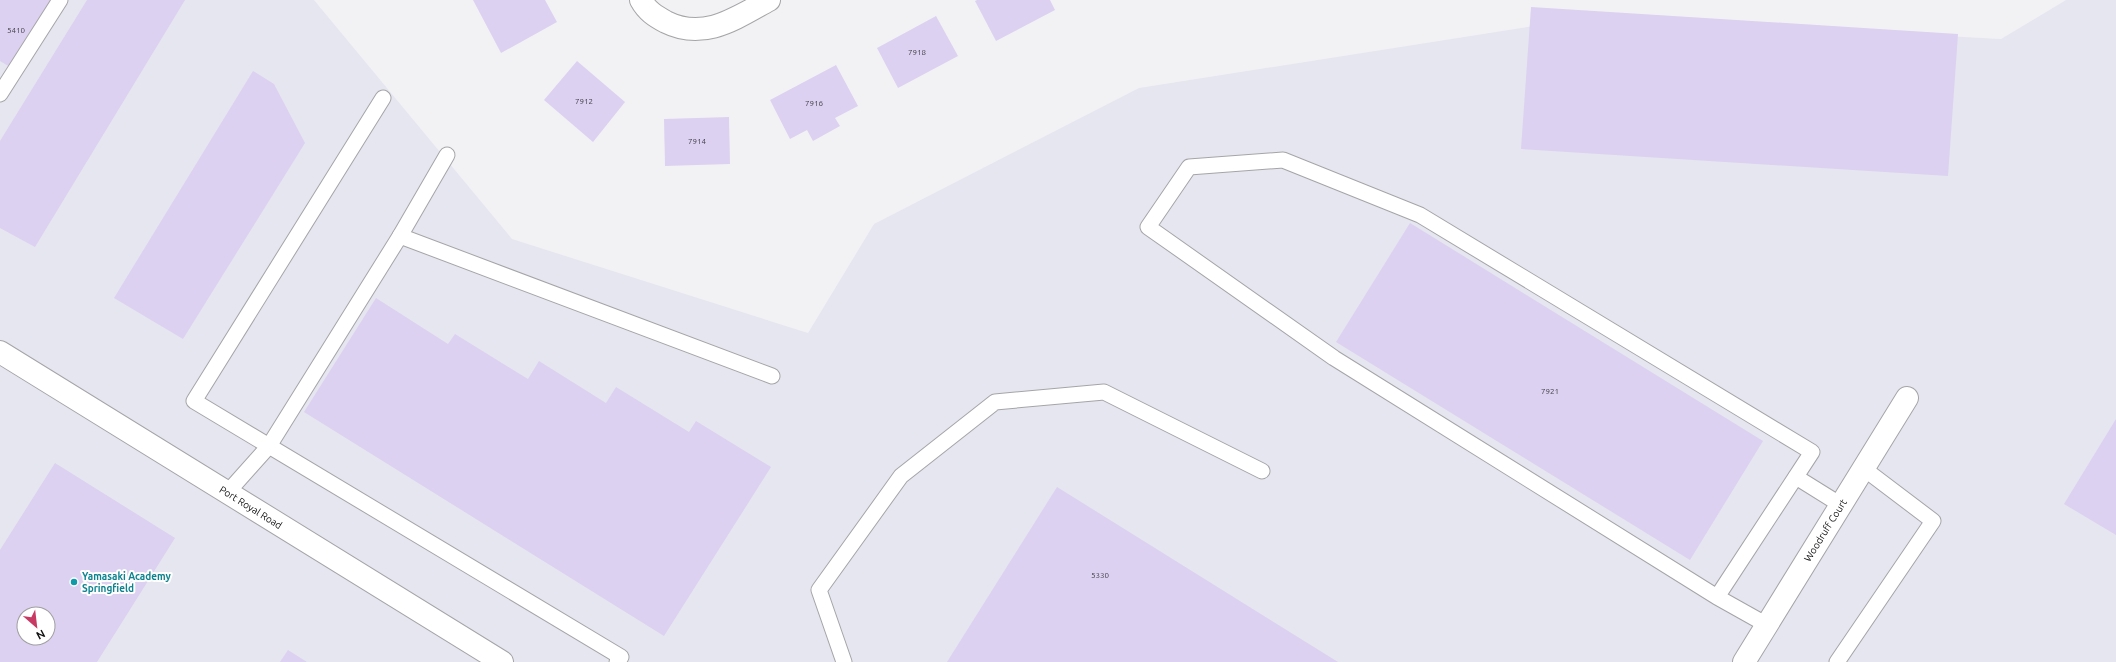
<svg xmlns="http://www.w3.org/2000/svg" width="2116" height="662" font-family="Ubuntu,sans-serif">
  <style>
    .built { fill: #e6e6f0; fill-rule: evenodd }
    .building { fill: #dcd1f1; fill-rule: evenodd }
    .lines { fill: none; stroke-linecap: round; stroke-linejoin: round }
    .service-casing { stroke: #a5a5a8; stroke-width: 17 }
    .minor-casing { stroke: #a5a5a8; stroke-width: 24 }
    .service { stroke: #fff; stroke-width: 15 }
    .minor { stroke: #fff; stroke-width: 22 }
    .culture-dot { fill: #0f9aa8; stroke: #fff; stroke-width: 1.5 }
    .labels { text-anchor: middle; stroke-width: 4; stroke-linejoin: round; paint-order: stroke }
    .number-label { font-size: 8px; fill: #434049 }
    .street-label { font-size: 10px; fill: #101011; stroke: #fff }
    .culture-label { font-size: 10px; font-weight: bold; fill: #0d838f; stroke: #fff; text-anchor: start }
  </style>
  <rect width="100%" height="100%" fill="#f2f2f5"/>
  <path class="built" d="M0 0H314L512 239 808 333 874 224 1139 88 1591 17 2001 39 2066 0H2116V662H0ZM24 614H48V638H24Z"/>
  <g class="building">
    <path d="M0 0H51L10 67 0 61Z"/>
    <path d="M87 0H185L35 247 0 228V141Z"/>
    <path d="M473 0H545L557 22 501 53Z"/>
    <path d="M977 0H1050L1055 10 996 41 975 1Z"/>
    <path d="M1531 7 1958 34 1948 176 1521 149Z"/>
    <path d="M936 16 958 56 898 88 877 48Z"/>
    <path d="M577 61 625 102 593 142 544 100Z"/>
    <path d="M836 65 858 106 835 118 840 126 813 141 807 130 790 139 770 100Z"/>
    <path d="M253 71 274 84 305 143 183 339 114 298Z"/>
    <path d="M729 117 730 164 665 166 664 119Z"/>
    <path d="M1410 223 1763 441 1690 560 1336 342Z"/>
    <path d="M376 298 448 344 455 334 528 379 539 361 606 403 616 387 689 432 696 421 771 467 664 636 304 412Z"/>
    <path d="M2116 419V535L2064 504Z"/>
    <path d="M55 463 175 538 97 662H0V550ZM24 614H48V638H24Z"/>
    <path d="M1057 487 1338 662H947Z"/>
    <path d="M288 650 307 662H280Z"/>
  </g>
  <g class="lines">
    <defs>
      <g id="service">
        <path d="M0 94 60 0"/>
        <path d="M383 98 194 401 621 657 617 662"/>
        <path d="M400 236 447 155"/>
        <path d="M1796 477 1841 505"/>
        <path d="M227 493 269 446 400 236 772 376"/>
        <path d="M1717 597 1812 452 1420 215 1283 160 1189 167 1148 227 1334 358 1717 597 1767 625"/>
        <path d="M844 662 819 590 901 476 995 402 1104 392 1262 471"/>
        <path d="M1837 662 1933 521 1863 468"/>
      </g>
      <g id="minor">
        <path d="M641 0C647 11 655 16 666 22 704 41 736 18 769 0"/>
        <path d="M0 352 502 662"/>
        <path d="M1744 662 1907 398"/>
      </g>
    </defs>
    <use href="#service" class="service-casing"/>
    <use href="#minor" class="minor-casing"/>
    <use href="#service" class="service"/>
    <use href="#minor" class="minor"/>
  </g>
  <circle class="culture-dot" cx="74" cy="582" r="4"/>
  <g class="labels">
    <g class="number-label">
      <text x="16" y="33">5410</text>
      <text x="917" y="55">7918</text>
      <text x="584" y="104">7912</text>
      <text x="814" y="106">7916</text>
      <text x="697" y="144">7914</text>
      <text x="1550" y="394">7921</text>
      <text x="1100" y="578">5330</text>
    </g>
    <g class="street-label">
      <text transform="translate(251 507) rotate(32)" y="4">Port Royal Road</text>
      <text transform="translate(1825 530) rotate(-58)" y="4">Woodruff Court</text>
    </g>
    <g class="culture-label">
      <text x="82" y="580">Yamasaki Academy<tspan x="82" dy="12">Springfield</tspan></text>
    </g>
  </g>
  <g transform="translate(36 626) rotate(152)"><circle r="19" fill="#ffffff" stroke="#9f9fa0"/>
  <path d="M0-3L7 15L0 10L-7 15Z" fill="#c83a64"/>
  <text y="-6" font-size="11" font-weight="bold" text-anchor="middle" fill="#101011">N</text>
  </g>
</svg>
